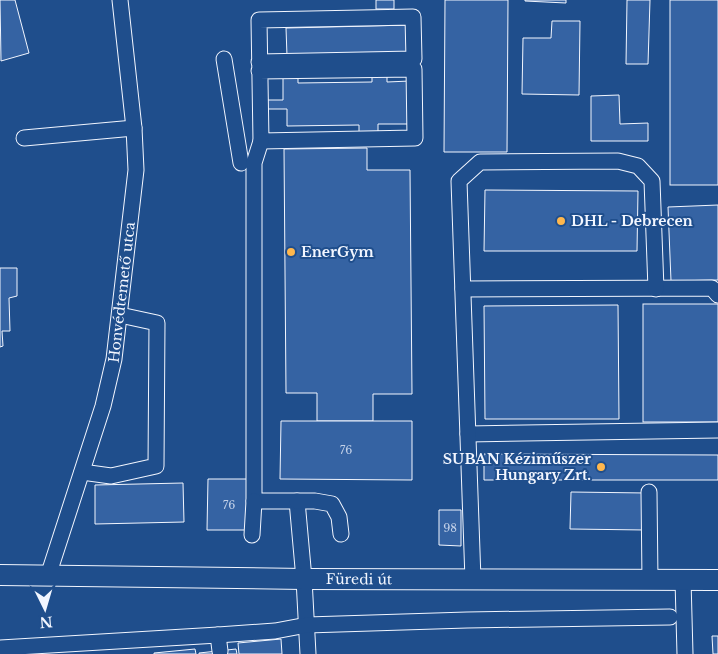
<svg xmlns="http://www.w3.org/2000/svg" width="718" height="654" font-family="'Libre Baskerville',serif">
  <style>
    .building { fill: #3563a3; stroke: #f2f6ff }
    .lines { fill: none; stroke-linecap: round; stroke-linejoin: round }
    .minor-casing { stroke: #f2f6ff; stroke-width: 17 }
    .major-casing { stroke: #f2f6ff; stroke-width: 22 }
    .minor { stroke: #1f4e8c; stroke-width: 15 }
    .major { stroke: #1f4e8c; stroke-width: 20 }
    .poi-dot { fill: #ffb74d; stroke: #1f4e8c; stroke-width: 2 }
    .labels { text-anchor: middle; stroke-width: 4; stroke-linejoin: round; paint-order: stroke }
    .number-label { font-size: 11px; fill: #c3d1e8 }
    .poi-label { font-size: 14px; font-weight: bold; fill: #f2f6ff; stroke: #1f4e8c; text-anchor: start }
    .street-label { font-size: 14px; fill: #f2f6ff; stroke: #1f4e8c }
  </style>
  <rect width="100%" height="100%" fill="#1f4e8c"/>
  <g class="building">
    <path d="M0 0H15L29 53 1 61Z"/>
    <rect x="376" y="0" width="18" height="9"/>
    <path d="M445 0H508L507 152H444Z"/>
    <path d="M525 0H566V3L525 1Z"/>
    <path d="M627 0H650L648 64H626Z"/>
    <rect x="670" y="0" width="48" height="185"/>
    <path d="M552 21H580L579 95 522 94 523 38H551Z"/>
    <path d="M411 25 412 53 287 56 286 28Z"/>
    <path d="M298 73V83L372 82V76H387V82L410 81 411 124H378V134H359V125L287 126V109H265L264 100H283V74Z"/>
    <path d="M619 95 620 124 648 123V141H591V96Z"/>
    <path d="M367 148V170H410L412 394H373V421H317V393H286L284 149Z"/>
    <path d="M485 190 638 191 637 251H484Z"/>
    <path d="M718 205V280L671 281 668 207Z"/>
    <path d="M0 268H17V296L9 298 10 331H2L3 346 0 347Z"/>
    <rect x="643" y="304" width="75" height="118"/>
    <path d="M618 305 619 419H485L484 306Z"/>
    <path d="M281 421H412V480L280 479Z"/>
    <path d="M484 454 718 455V480H484Z"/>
    <path d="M208 479H251V530H207Z"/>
    <path d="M183 483 184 522 95 524V485Z"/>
    <path d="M571 492 646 493 645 530 570 529Z"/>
    <path d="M439 510H461V546L439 545Z"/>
    <path d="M712 636H718V654H713Z"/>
    <path d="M281 639 282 654H239L238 643Z"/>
    <path d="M195 649 196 654H154V653Z"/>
    <path d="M236 649 237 654H199V653Z"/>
  </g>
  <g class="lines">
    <defs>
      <g id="minor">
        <path d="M224 59 241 163"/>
        <path d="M259 62 414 59 413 17 259 20 261 141 415 138 414 69 259 71"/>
        <path d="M24 138 134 128"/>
        <path d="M261 141 254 163V501H297L304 579 308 654"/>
        <path d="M463 289 712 288 718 295"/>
        <path d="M468 434 718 430"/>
        <path d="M82 472 111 476 156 466 157 323 120 315"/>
        <path d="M649 492 650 580"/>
        <path d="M297 501H315L332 504 339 517 341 534"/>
        <path d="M252 535 254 501"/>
        <path id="s1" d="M48 576 103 406 114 359 136 170 134 128 120 0"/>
        <path d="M473 580 459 181 480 162 618 161 638 166 652 181 656 289"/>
        <path d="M683 580 685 654"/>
        <path d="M218 635 220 651"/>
        <path d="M0 648 218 635 275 631 307 625 467 620 670 617"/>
      </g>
      <g id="major">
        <path id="s2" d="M0 575 304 579 718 580"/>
      </g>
    </defs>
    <use href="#minor" class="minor-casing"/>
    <use href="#major" class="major-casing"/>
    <use href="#minor" class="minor"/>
    <use href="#major" class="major"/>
  </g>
  <g class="poi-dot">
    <circle cx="561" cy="221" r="5"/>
    <circle cx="291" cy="252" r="5"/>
    <circle cx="601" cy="467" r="5"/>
  </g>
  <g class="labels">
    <g class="number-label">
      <text x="346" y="454">76</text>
      <text x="229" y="509">76</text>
      <text x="450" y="532">98</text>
    </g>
    <g class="poi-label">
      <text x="571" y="226">DHL - Debrecen</text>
      <text x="301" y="257">EnerGym</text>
      <text x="591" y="464" text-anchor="end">SUBAN Kéziműszer<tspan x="591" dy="16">Hungary Zrt.</tspan></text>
    </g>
    <g class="street-label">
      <text dy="5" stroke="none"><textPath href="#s1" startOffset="294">Honvédtemető utca</textPath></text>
      <text dy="5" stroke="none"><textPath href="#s2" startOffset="359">Füredi út</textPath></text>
    </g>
  </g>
  <g transform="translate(45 609) rotate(175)" stroke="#1f4e8c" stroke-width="4" paint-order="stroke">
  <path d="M0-4L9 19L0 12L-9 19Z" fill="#f2f6ff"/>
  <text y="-8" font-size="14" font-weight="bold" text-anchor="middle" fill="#f2f6ff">N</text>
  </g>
</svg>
